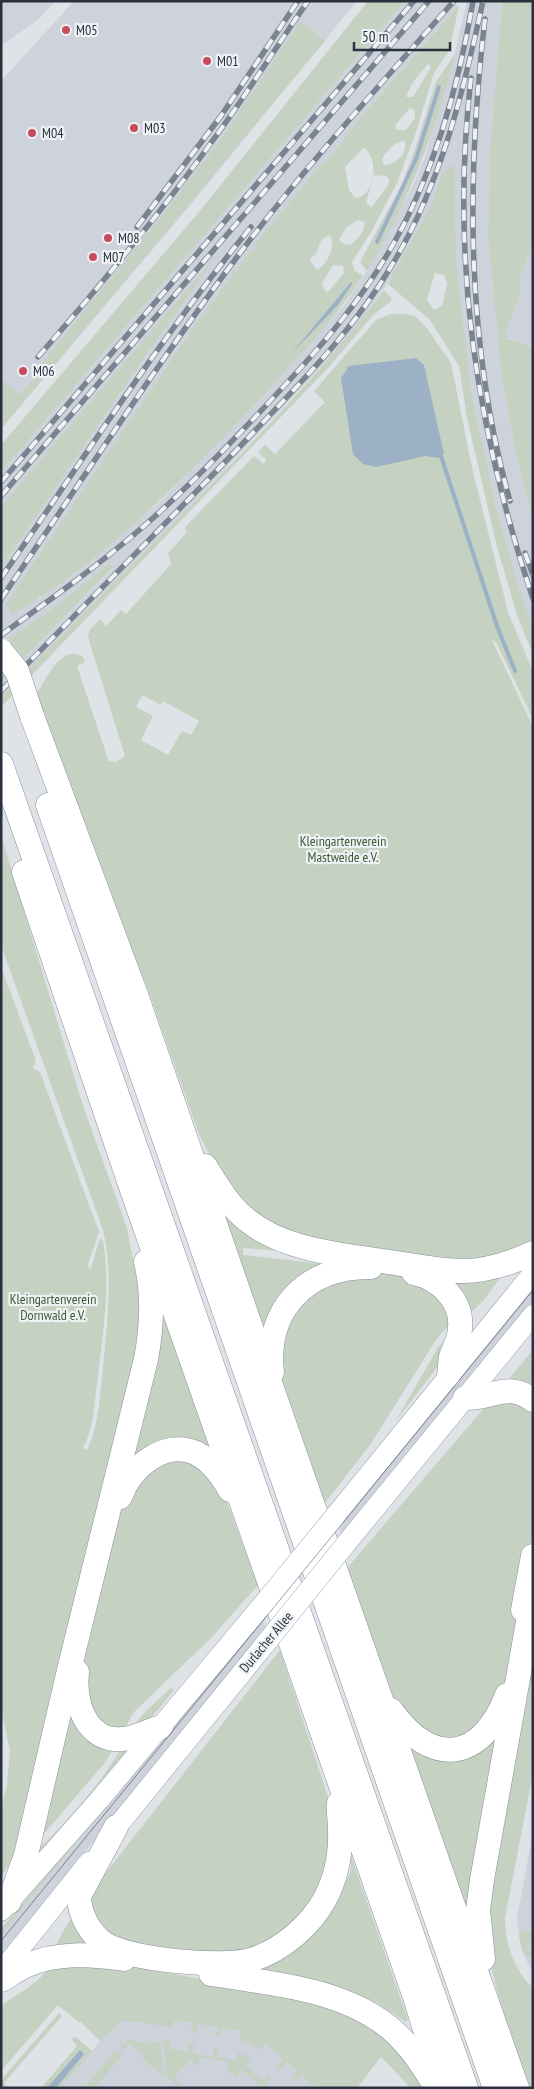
<svg xmlns="http://www.w3.org/2000/svg" width="534" height="2089" font-family="'PT Sans Narrow',sans-serif">
  <style>
    .built { fill: #ced2da }
    .green { fill: #c5d1c1; fill-rule: evenodd }
    .water { fill: #9cb1c6 }
    .lines { fill: none; stroke-linecap: round; stroke-linejoin: round }
    .stream { stroke: #9cb1c6; stroke-width: 4 }
    .primary-casing { stroke: #9fa7b3; stroke-width: 21 }
    .motorway-casing { stroke: #88909e; stroke-width: 25 }
    .primary { stroke: #fff; stroke-width: 20 }
    .motorway { stroke: #fff; stroke-width: 24 }
    .tram { stroke: #7a8390; stroke-width: 1 }
    .rail-casing { stroke: #7a8390; stroke-width: 5.5 }
    .rail { stroke: #eff2f5; stroke-width: 4; stroke-dasharray: 11; stroke-linecap: butt }
    .primary-bridge-casing { stroke: #9fa7b3; stroke-width: 21; stroke-linecap: butt }
    .motorway-bridge-casing { stroke: #88909e; stroke-width: 25; stroke-linecap: butt }
    .primary-bridge { stroke: #fff; stroke-width: 20 }
    .motorway-bridge { stroke: #fff; stroke-width: 24 }
    .poi-dot { fill: #c64b5e; stroke: #eff2f5; stroke-width: 2 }
    .labels { text-anchor: middle; stroke-width: 4.5; stroke-linejoin: round; paint-order: stroke }
    .poi-label { font-size: 14px; fill: #29313e; stroke: #eff2f5; text-anchor: start }
    .park-label { font-size: 14px; fill: #3e5937; stroke: #eff2f5 }
    .street-label { font-size: 14px; fill: #29313e; stroke: #eff2f5 }
  </style>
  <rect width="100%" height="100%" fill="#dfe3e8"/>
  <g class="built">
    <path d="M1 1H56L36 21 1 46Z"/>
    <path d="M74 1H357L192 203 1 429V81Z"/>
    <path d="M405 1H452L458 6 361 117 325 163 320 165 255 249 248 254 193 328 30 571 38 600 159 503 289 368 345 304 367 271 412 187 424 159 450 73 467 1H502L490 152 488 237 501 371 515 450 533 521V626L520 592 496 506 472 397 456 261 455 165 437 189 430 208 394 274 351 335 182 515 1 698V682L113 568 108 564 56 606 1 645V568L139 365 216 257 1 506V472Z"/>
    <path d="M533 244V347L505 337V333L518 301 521 291 519 280Z"/>
    <path d="M533 1285V1305L343 1539 338 1524Z"/>
    <path d="M262 1616 267 1631 96 1844 93 1842 1 1955V1934L84 1835 82 1833Z"/>
    <path d="M533 1831V1974L521 1948 517 1919Z"/>
    <path d="M125 2008 258 2034 324 2088H60L106 2034Z"/>
  </g>
  <g class="green">
    <path d="M368 1H405L1 472V445L199 212Z"/>
    <path d="M502 1H533V244L519 280 521 291 518 301 505 333 506 338 533 347V521L515 450 501 371 488 237 490 152Z"/>
    <path d="M459 5 450 49 434 73 415 135 397 183 370 234 352 262 354 270 363 276C332 323 294 362 256 403 182 481 105 560 12 615L6 604 193 328 248 254 255 249 256 244 320 165 325 163 361 117ZM428 64 431 67 413 97H406L413 82ZM410 108 415 111V118L406 130H397L395 125ZM405 141C408 153 396 165 384 165L382 159C387 151 395 141 405 141ZM364 148C380 159 375 197 355 198L349 190 345 167ZM374 175 386 176 389 180V184L371 208 366 202ZM358 220 365 222 362 233 351 245 344 244 339 240 346 228ZM328 236 331 237C335 249 327 264 317 270L309 260 315 255 322 239ZM333 265 343 266 344 273 328 292 325 291 322 283Z"/>
    <path d="M301 21 325 41 1 429V379L20 395 45 366 42 363 154 226 217 145Z"/>
    <path d="M455 54C436 132 408 203 367 271L360 262 401 186 414 152 436 82Z"/>
    <path d="M455 164 456 261 472 397 496 506 520 592 533 626V654L518 618 497 547 467 418 459 366 430 320 388 284 430 208 443 173ZM435 273 444 275 447 284 442 306 434 310 427 299Z"/>
    <path d="M219 253 139 365 1 568V506Z"/>
    <path d="M384 290 392 299 390 302 373 315 330 366 1 707V698C80 615 163 536 242 453 292 400 341 349 384 290Z"/>
    <path d="M391 314H408L416 317 427 328 451 363 472 468 508 612 533 672V719L496 642 492 640 533 727V1242L487 1263 338 1247 258 1219 219 1174 199 1134 148 990 117 915 35 696C45 683 59 644 82 656L85 662 77 666 109 762 113 761 115 766 114 763 125 756 88 637 90 629 100 619 106 626 121 610 126 614 171 564 168 553 186 533 185 527 254 456 264 464 266 460 258 452 265 445 275 454 325 402 314 391 376 320ZM142 695 161 705 163 701 199 721 191 735 182 731 168 755 141 740 153 716 136 707Z"/>
    <path d="M108 564 113 567 1 682V645L56 606Z"/>
    <path d="M1 835 82 1103 127 1228 140 1296 141 1335 14 1857 1 1877V1807L7 1786 10 1750 1 1709V967L36 1061 33 1068 40 1072 99 1232 87 1267 91 1268 100 1238 103 1241C111 1287 102 1338 97 1384 94 1404 94 1429 83 1448L87 1450C99 1426 100 1394 103 1368 107 1322 114 1275 103 1230L1 945Z"/>
    <path d="M217 1208 279 1251 243 1248V1255L324 1264 265 1332Z"/>
    <path d="M371 1272 407 1275 433 1285 454 1324 443 1331 434 1343 370 1445 324 1504 278 1370 277 1344 307 1291Z"/>
    <path d="M504 1273 483 1301 468 1315 451 1280Z"/>
    <path d="M162 1311 215 1449 131 1455Z"/>
    <path d="M447 1338 439 1365 395 1422 439 1346Z"/>
    <path d="M531 1352 533 1384 517 1379H509Z"/>
    <path d="M495 1397 533 1408V1530L504 1691 482 1727 444 1744 397 1707 347 1568 491 1400Z"/>
    <path d="M166 1460 194 1461 223 1491 258 1585 213 1636 133 1713 123 1732 94 1720 82 1668 118 1514 139 1480Z"/>
    <path d="M533 1621V1773L505 1918C505 1944 514 1970 533 1988V2088H530C512 2036 491 1985 485 1930Z"/>
    <path d="M280 1650 331 1806 328 1875 292 1929 237 1956 119 1944 86 1907 97 1884Z"/>
    <path d="M171 1688 174 1690 147 1723 132 1728 145 1712Z"/>
    <path d="M68 1712 113 1750 103 1765 37 1842Z"/>
    <path d="M498 1735 471 1926 407 1746 433 1759Z"/>
    <path d="M120 1750 130 1751 39 1862 32 1855C62 1828 100 1785 120 1750Z"/>
    <path d="M82 1833 84 1834 1 1934V1929Z"/>
    <path d="M350 1853 408 2020 406 2022 376 2002 336 1988 255 1969C298 1958 326 1927 343 1887 346 1881 350 1875 351 1869 351 1864 350 1858 350 1853Z"/>
    <path d="M71 1919 86 1944 55 1949 62 1933Z"/>
    <path d="M523 1931H527L533 1935V1939L526 1947 533 1953 529 1956 524 1955 519 1936Z"/>
    <path d="M116 1964 315 1999 387 2034 427 2088H408L409 2086 381 2057 357 2088H316L302 2074 296 2081 292 2078 298 2071 287 2062 281 2069 277 2066 283 2059 265 2043 259 2050 250 2043 240 2040 241 2031 222 2028 220 2037 216 2036 217 2027 198 2024 196 2033 191 2032 193 2023 174 2020 172 2028 140 2022 120 2021 100 2041 81 2022 80 2023 58 2005 1 2071V2006C17 1993 38 1985 49 1967Z"/>
    <path d="M59 2013 62 2016 4 2083 8 2088H1V2080Z"/>
    <path d="M73 2037 77 2038 92 2051 60 2088H41L77 2046 71 2039Z"/>
    <path d="M129 2040 148 2044 160 2041 164 2077 141 2057 143 2055 129 2043 124 2049 120 2046Z"/>
    <path d="M163 2040H170L169 2049 188 2052 189 2044H194L193 2053 212 2057 214 2048H218L217 2057 236 2061 238 2052 251 2059 246 2066 264 2081 269 2075 272 2079 264 2088H259L260 2086 242 2070 236 2077 227 2071 228 2062 200 2057 198 2066 190 2060 174 2078 181 2084 179 2087 167 2077Z"/>
    <path d="M116 2051 123 2054 95 2088H84Z"/>
  </g>
  <g class="water">
    <path d="M351 282 352 284 338 305 291 354Z"/>
    <path d="M416 358 424 365 444 454 438 458 425 456 376 467 363 464 353 454 341 378 349 366Z"/>
    <path d="M80 2050 84 2054 56 2088H47Z"/>
  </g>
  <g class="lines">
    <g class="stream">
      <path d="M377 242 416 159 439 87"/>
      <path d="M441 456 497 626 515 671"/>
    </g>
    <defs>
      <g id="primary">
        <path d="M335 1516 533 1273"/>
        <path d="M345 1545 533 1315"/>
        <path d="M107 1839 270 1638"/>
        <path d="M1 1911 100 1799 260 1608"/>
        <path d="M1 1972 89 1862"/>
      </g>
      <g id="motorway">
        <path d="M32 716 136 995 277 1403 517 2088"/>
        <path d="M1 764 466 2088"/>
        <path d="M48 805 495 2088"/>
        <path d="M24 872 131 1187 415 1997 443 2088"/>
        <path d="M205 1166C217 1185 229 1206 247 1220 285 1251 341 1254 388 1262 413 1265 438 1271 463 1271 488 1271 511 1263 533 1253"/>
        <path d="M414 1273C439 1278 463 1301 460 1328 460 1339 454 1347 451 1357 450 1363 450 1370 449 1376"/>
        <path d="M272 1372C265 1308 308 1266 371 1267"/>
        <path d="M465 1398C492 1399 507 1381 533 1400"/>
        <path d="M120 1497C131 1467 164 1439 196 1453 212 1461 222 1476 230 1490"/>
        <path d="M523 1610 533 1556"/>
        <path d="M77 1672C73 1701 86 1743 123 1739 136 1738 148 1731 161 1727"/>
        <path d="M391 1710C432 1769 482 1761 507 1695"/>
        <path d="M116 1827 79 1896C79 1914 90 1934 105 1944 130 1960 225 1969 254 1959 283 1949 310 1926 325 1899 336 1878 341 1853 340 1829 340 1820 338 1811 339 1803"/>
        <path d="M9 1902 26 1855 70 1666 146 1359C152 1327 154 1295 146 1262"/>
        <path d="M483 1959 478 1910 482 1880 533 1594"/>
        <path d="M211 1974C268 1983 334 1988 382 2022 404 2037 419 2060 433 2082"/>
        <path d="M1 1980C9 1976 16 1970 25 1966 56 1952 91 1954 124 1959"/>
      </g>
    </defs>
    <use href="#primary" class="primary-casing"/>
    <use href="#motorway" class="motorway-casing"/>
    <use href="#primary" class="primary"/>
    <use href="#motorway" class="motorway"/>
    <path class="tram" d="M1 1941 533 1290"/>
    <defs>
      <g id="rail">
        <path d="M485 19C466 180 466 344 510 501"/>
        <path d="M471 78C450 258 476 428 533 599"/>
        <path d="M137 227 221 116 298 1"/>
        <path d="M38 357C100 286 161 213 216 136 248 92 277 46 308 1"/>
        <path d="M1 482 414 1"/>
        <path d="M1 496 429 1"/>
        <path d="M525 553 533 575"/>
        <path d="M1 578C83 460 160 338 251 227"/>
        <path d="M1 599C79 485 154 368 237 257 304 168 380 85 454 1"/>
        <path d="M1 635C50 600 99 565 144 526 190 486 231 443 272 399 318 350 362 301 395 241 436 167 459 84 473 1"/>
        <path d="M1 691C83 606 167 523 249 437 300 383 354 330 392 265 441 184 463 93 483 1"/>
      </g>
    </defs>
    <use href="#rail" class="rail-casing"/>
    <use href="#rail" class="rail"/>
    <defs>
      <g id="primary-bridge">
        <path d="M260 1608 335 1516"/>
        <path d="M270 1638 345 1545"/>
      </g>
      <path id="motorway-bridge" d="M1 651 17 671 32 716"/>
    </defs>
    <use href="#primary-bridge" class="primary-bridge-casing"/>
    <use href="#motorway-bridge" class="motorway-bridge-casing"/>
    <use href="#primary-bridge" class="primary-bridge"/>
    <use href="#motorway-bridge" class="motorway-bridge"/>
  </g>
  <g class="poi-dot">
    <circle cx="66" cy="30" r="5"/>
    <circle cx="207" cy="61" r="5"/>
    <circle cx="134" cy="128" r="5"/>
    <circle cx="32" cy="133" r="5"/>
    <circle cx="108" cy="238" r="5"/>
    <circle cx="93" cy="257" r="5"/>
    <circle cx="23" cy="371" r="5"/>
  </g>
  <g class="labels">
    <g class="poi-label">
      <text x="76" y="35">M05</text>
      <text x="217" y="66">M01</text>
      <text x="144" y="133">M03</text>
      <text x="42" y="138">M04</text>
      <text x="118" y="243">M08</text>
      <text x="103" y="262">M07</text>
      <text x="33" y="376">M06</text>
    </g>
    <g class="park-label">
      <text x="343" y="846">Kleingartenverein<tspan x="343" dy="16">Mastweide e.V.</tspan></text>
      <text x="53" y="1304">Kleingartenverein<tspan x="53" dy="16">Dornwald e.V.</tspan></text>
    </g>
    <g class="street-label">
      <text transform="translate(266 1642) rotate(-50)" y="5">Durlacher Allee</text>
    </g>
  </g>
  <rect width="534" height="2089" fill="none" stroke="#29313e" stroke-width="5"/>
  <path d="M354 42v8h96v-8" fill="none" stroke="#29313e" stroke-width="2.5"/>
  <text x="362" y="42" font-size="15" fill="#29313e" stroke="#eff2f5" stroke-width="4" paint-order="stroke">50 m</text>
</svg>
